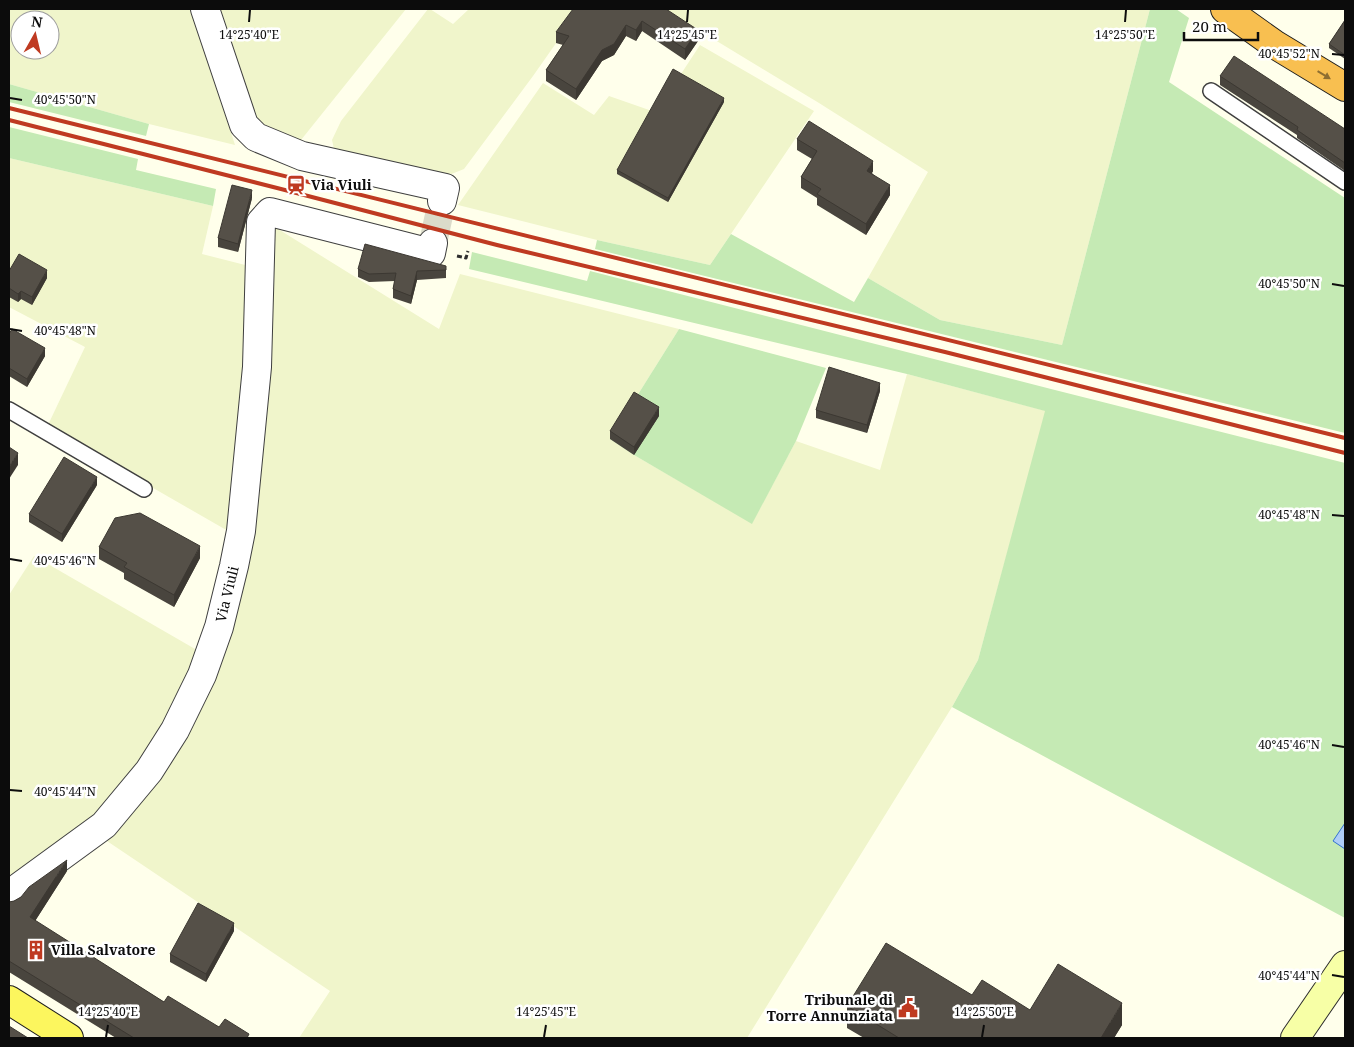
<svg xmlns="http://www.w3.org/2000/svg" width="1354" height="1047" font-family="'Noto Serif',serif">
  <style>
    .farmland { fill: #f0f5cb; fill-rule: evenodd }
    .green { fill: #c5eab4 }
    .water { fill: #afcdf7; stroke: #3472d0 }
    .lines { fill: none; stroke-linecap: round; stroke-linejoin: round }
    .minor-tunnel { stroke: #dbdbca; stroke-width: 28; stroke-dasharray: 28 14; stroke-linecap: butt }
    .service-casing { stroke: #3f3f3f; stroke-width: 18 }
    .minor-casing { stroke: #3f3f3f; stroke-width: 30 }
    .secondary-casing { stroke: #2e2e2e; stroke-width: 30 }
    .primary-casing { stroke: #1d1d1d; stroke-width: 30 }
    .motorway-casing { stroke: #1d1d1d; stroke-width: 30 }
    .path { stroke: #2e2e2e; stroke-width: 3; stroke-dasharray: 5 2.5; stroke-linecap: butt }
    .service { stroke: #fff; stroke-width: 15 }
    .minor { stroke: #fff; stroke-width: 28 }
    .secondary { stroke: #f7ffa6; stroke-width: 28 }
    .primary { stroke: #fcf65e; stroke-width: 28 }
    .motorway { stroke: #f8bf50; stroke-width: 28 }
    .rail { stroke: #bf3a21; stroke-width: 4 }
    .wall { fill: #49453e }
    .shaded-wall { fill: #3c3832 }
    .building { fill: #555048; stroke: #3c3832 }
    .oneway { fill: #8e6e31 }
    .ticks { fill: none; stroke: #0c0c0c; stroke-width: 2 }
    .labels { text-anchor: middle; stroke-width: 5; stroke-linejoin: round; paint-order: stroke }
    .poi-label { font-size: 14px; font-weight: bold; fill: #0c0c0c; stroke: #fff; text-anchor: start }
    .street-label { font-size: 14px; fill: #0c0c0c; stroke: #fff }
    .ticks-label { font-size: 12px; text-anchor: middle; fill: #0c0c0c; stroke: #fff; stroke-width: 5; stroke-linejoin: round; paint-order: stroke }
  </style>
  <rect width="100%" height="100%" fill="#ffffeb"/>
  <g class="farmland">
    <path d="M9 9H191L235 145 149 124 9 84ZM20 20H50V50H20Z"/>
    <path d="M218 9H406L301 140 292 143 269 132 253 116Z"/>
    <path d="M428 9H430L453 24 469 9H580L533 76 464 169 449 175 350 156 334 149 332 140 341 121Z"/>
    <path d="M664 9H1150L1062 345 940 320 868 278 928 172 819 103Z"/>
    <path d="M700 45 814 111 710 265 597 240 458 205 543 83 594 115 609 96 652 111 679 77Z"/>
    <path d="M9 158 213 206 202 254 253 267 235 535 47 427 85 347 9 307Z"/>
    <path d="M270 224 439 329 460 274 679 329 610 439 634 455 752 523 796 441 880 470 907 374 1046 411 978 660 952 707 747 1038H299L330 991 101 837 226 634Z"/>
    <path d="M34 556 202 653 137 775 98 819 9 883V595Z"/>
  </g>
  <g class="green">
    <path d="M1150 9H1176L1189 18 1169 82 1345 198V433L595 249 597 240 710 265 731 234 854 302 868 278 940 320 1062 345Z"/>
    <path d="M9 84 149 124 146 136 9 102Z"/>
    <path d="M9 127 138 159 136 170 216 189 213 206 9 158Z"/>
    <path d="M472 252 587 281 590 271 1051 389 1345 463V918L952 707 978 660 1045 411 907 374 469 269Z"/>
    <path d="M679 329 826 368 796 441 752 524 634 455 610 439Z"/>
  </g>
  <path class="water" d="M1345 823V849L1333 841Z"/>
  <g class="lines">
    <path class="minor-tunnel" d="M433 243 442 201"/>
    <defs>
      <g id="service">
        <path d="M1211 91 1345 182"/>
        <path d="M9 410 144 489"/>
      </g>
      <g id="minor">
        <path d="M205 9 244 125 256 137 302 156 445 188 442 201"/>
        <path id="s1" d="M9 898 19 887 104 825 149 771 175 730 202 675 219 627 234 566 241 531 257 367 261 222 270 212 431 253 433 243"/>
      </g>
      <path id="secondary" d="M1295 1038 1345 965"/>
      <path id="primary" d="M9 1000 69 1038"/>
      <path id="motorway" d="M1225 9 1274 44 1345 87"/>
    </defs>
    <use href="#service" class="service-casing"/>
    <use href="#minor" class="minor-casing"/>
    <use href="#secondary" class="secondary-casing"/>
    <use href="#primary" class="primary-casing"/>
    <use href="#motorway" class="motorway-casing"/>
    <path class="path" d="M457 256 466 258 468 251"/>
    <use href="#service" class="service"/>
    <use href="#minor" class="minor"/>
    <use href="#secondary" class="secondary"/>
    <use href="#primary" class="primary"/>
    <use href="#motorway" class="motorway"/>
    <g class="rail">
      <path d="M9 108 1345 438"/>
      <path d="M9 120 281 189 497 245 945 352 1345 453"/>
    </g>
  </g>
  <g class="wall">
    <path d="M666 9 698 41 685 60 642 31 636 41 626 36 614 55 602 61 576 100 546 81V70L563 45 556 43V32Z"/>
    <path d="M1345 20V59L1329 48V44Z"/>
    <path d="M1220 76 1345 129V171L1297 138V135L1220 85Z"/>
    <path d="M724 102 668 202 617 174V170Z"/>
    <path d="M797 139 873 171 872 173 890 195 866 235 817 205V198L801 188V177L812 159 797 150Z"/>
    <path d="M252 198 238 252 218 247V238Z"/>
    <path d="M446 266V278L417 280 411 304 393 298V289L395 281 369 282 358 277V269Z"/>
    <path d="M9 271 47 278 32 305 21 299 18 302 9 297Z"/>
    <path d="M9 334 45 356 27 387 9 376Z"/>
    <path d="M880 391 867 433 816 418V410Z"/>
    <path d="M659 416 634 455 610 439V431Z"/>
    <path d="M97 485 62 542 29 522V514Z"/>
    <path d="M99 547 200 558 174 607 124 579V573L99 559Z"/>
    <path d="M67 871 35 921 164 1002 219 1027 249 1038H116L9 972V902L14 901Z"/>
    <path d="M234 931 206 982 170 962V954Z"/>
    <path d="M972 995 1030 1010 1122 1025 1114 1038H864L847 1028V1006Z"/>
  </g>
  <g class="shaded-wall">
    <path d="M642 21V31L636 41V30Z"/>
    <path d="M626 25V36L614 55 602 61 576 100V89L602 50Z"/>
    <path d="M698 30V41L685 60V49Z"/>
    <path d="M724 98V102L668 202V198Z"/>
    <path d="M873 161V171L867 181V171Z"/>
    <path d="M890 185V195L866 235V224Z"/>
    <path d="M252 190V198L238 252V244Z"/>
    <path d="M47 270V278L32 305V297Z"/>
    <path d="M417 271V280L411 304V296Z"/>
    <path d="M21 291V299L18 302V294Z"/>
    <path d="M45 348V356L27 387V379Z"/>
    <path d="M880 383V391L867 433V425Z"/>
    <path d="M659 407V416L634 455V447Z"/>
    <path d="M18 453V465L9 479V467Z"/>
    <path d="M97 477V485L62 542V534Z"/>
    <path d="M200 546V558L174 607V595Z"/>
    <path d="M67 860V871L30 929V917Z"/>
    <path d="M234 923V931L206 982V974Z"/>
    <path d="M1122 1003V1025L1114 1038H1101Z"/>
  </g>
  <g class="building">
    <path d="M573 9H666L698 30 685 49 642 21 636 30 626 25 614 44 602 50 576 89 546 70 569 36 556 32Z"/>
    <path d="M1345 20V55L1329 44Z"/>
    <path d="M1234 56 1345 129V163L1297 130 1298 127 1220 76Z"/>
    <path d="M673 69 724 98 668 198 617 170Z"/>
    <path d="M809 121 873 161 867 171 890 185 866 224 817 194 821 189 801 177 817 151 797 139Z"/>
    <path d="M232 185 252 190 238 244 218 238Z"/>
    <path d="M365 244 446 266V270L417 271 411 296 393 289 396 273 369 274 358 269Z"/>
    <path d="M19 254 47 270 32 297 21 291 18 294 9 288V271Z"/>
    <path d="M12 329 45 348 27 379 9 368V334Z"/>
    <path d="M829 367 880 383 867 425 816 410Z"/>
    <path d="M634 392 659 407 634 447 610 431Z"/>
    <path d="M9 447 18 453 9 467Z"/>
    <path d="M64 457 97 477 62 534 29 514Z"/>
    <path d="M140 513 200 546 174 595 124 567 127 563 99 547 115 518Z"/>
    <path d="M67 860 30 917 164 1002 168 996 219 1027 225 1019 249 1034 247 1038H134L9 961V902L14 901 21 897 29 887Z"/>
    <path d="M198 903 234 923 206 974 170 954Z"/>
    <path d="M886 943 972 995 982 980 1030 1010 1058 964 1122 1003 1101 1038H899L847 1006Z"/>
    <path d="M9 1026 28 1038H9Z"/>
  </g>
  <defs><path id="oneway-solid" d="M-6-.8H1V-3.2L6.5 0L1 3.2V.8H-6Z" transform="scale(1.25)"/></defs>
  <use class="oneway" href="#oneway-solid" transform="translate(1324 75) rotate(31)"/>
  <path class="ticks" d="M249 22 250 10M687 22 688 10M1125 22 1126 10M1332 54 1344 55M10 98 22 100M1332 284 1344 286M10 329 22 331M1332 515 1344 516M10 559 22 561M1332 745 1344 747M10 790 22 791M1332 975 1344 977M106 1037 108 1025M544 1037 546 1025M982 1037 984 1025"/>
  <defs>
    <symbol id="station-bare" viewBox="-9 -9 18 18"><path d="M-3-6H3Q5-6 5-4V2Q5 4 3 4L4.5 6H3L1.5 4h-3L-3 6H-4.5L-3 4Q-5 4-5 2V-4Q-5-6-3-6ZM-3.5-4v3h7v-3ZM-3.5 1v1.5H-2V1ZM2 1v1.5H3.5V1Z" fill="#bf3a21" stroke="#fff" stroke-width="2.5" paint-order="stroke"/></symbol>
    <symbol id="building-bare" viewBox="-9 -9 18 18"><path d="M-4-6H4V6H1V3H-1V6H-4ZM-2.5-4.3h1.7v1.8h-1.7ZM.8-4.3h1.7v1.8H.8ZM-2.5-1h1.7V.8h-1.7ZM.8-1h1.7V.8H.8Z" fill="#bf3a21" stroke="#fff" stroke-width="2.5" paint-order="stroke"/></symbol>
    <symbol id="civic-bare" viewBox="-9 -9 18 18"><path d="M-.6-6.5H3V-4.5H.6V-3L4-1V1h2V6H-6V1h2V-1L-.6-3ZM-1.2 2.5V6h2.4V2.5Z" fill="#bf3a21" stroke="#fff" stroke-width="2.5" paint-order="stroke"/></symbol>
  </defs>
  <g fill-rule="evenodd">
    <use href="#station-bare" x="282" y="171" width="28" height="28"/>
    <use href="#building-bare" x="22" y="936" width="28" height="28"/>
    <use href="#civic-bare" x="894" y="994" width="28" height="28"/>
  </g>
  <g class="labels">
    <g class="poi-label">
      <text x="311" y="190">Via Viuli</text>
      <text x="51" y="955">Villa Salvatore</text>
      <text x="893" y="1005" text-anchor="end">Tribunale di<tspan x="893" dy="16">Torre Annunziata</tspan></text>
    </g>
    <g class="street-label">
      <text dy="5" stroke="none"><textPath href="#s1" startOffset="385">Via Viuli</textPath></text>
    </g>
  </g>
  <g class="ticks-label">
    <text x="249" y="39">14°25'40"E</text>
    <text x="687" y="39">14°25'45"E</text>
    <text x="1125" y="39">14°25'50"E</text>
    <text x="1289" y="58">40°45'52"N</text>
    <text x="65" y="104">40°45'50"N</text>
    <text x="1289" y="288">40°45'50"N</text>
    <text x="65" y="335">40°45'48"N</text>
    <text x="1289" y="519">40°45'48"N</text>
    <text x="65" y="565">40°45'46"N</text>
    <text x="1289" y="749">40°45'46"N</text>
    <text x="65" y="796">40°45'44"N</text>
    <text x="1289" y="980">40°45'44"N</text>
    <text x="108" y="1016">14°25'40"E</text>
    <text x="546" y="1016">14°25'45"E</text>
    <text x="984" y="1016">14°25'50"E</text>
  </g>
  <rect width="1354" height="1047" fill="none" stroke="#0c0c0c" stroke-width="20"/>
  <g transform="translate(35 35) rotate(8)"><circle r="24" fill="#ffffff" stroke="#9e9e9e"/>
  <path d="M0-4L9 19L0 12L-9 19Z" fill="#bf3a21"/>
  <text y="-8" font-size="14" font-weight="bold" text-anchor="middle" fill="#0c0c0c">N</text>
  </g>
  <path d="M1184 32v8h74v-8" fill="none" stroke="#0c0c0c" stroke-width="2.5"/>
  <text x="1192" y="32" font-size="15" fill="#0c0c0c" stroke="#ffffff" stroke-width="4" paint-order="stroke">20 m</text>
</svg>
